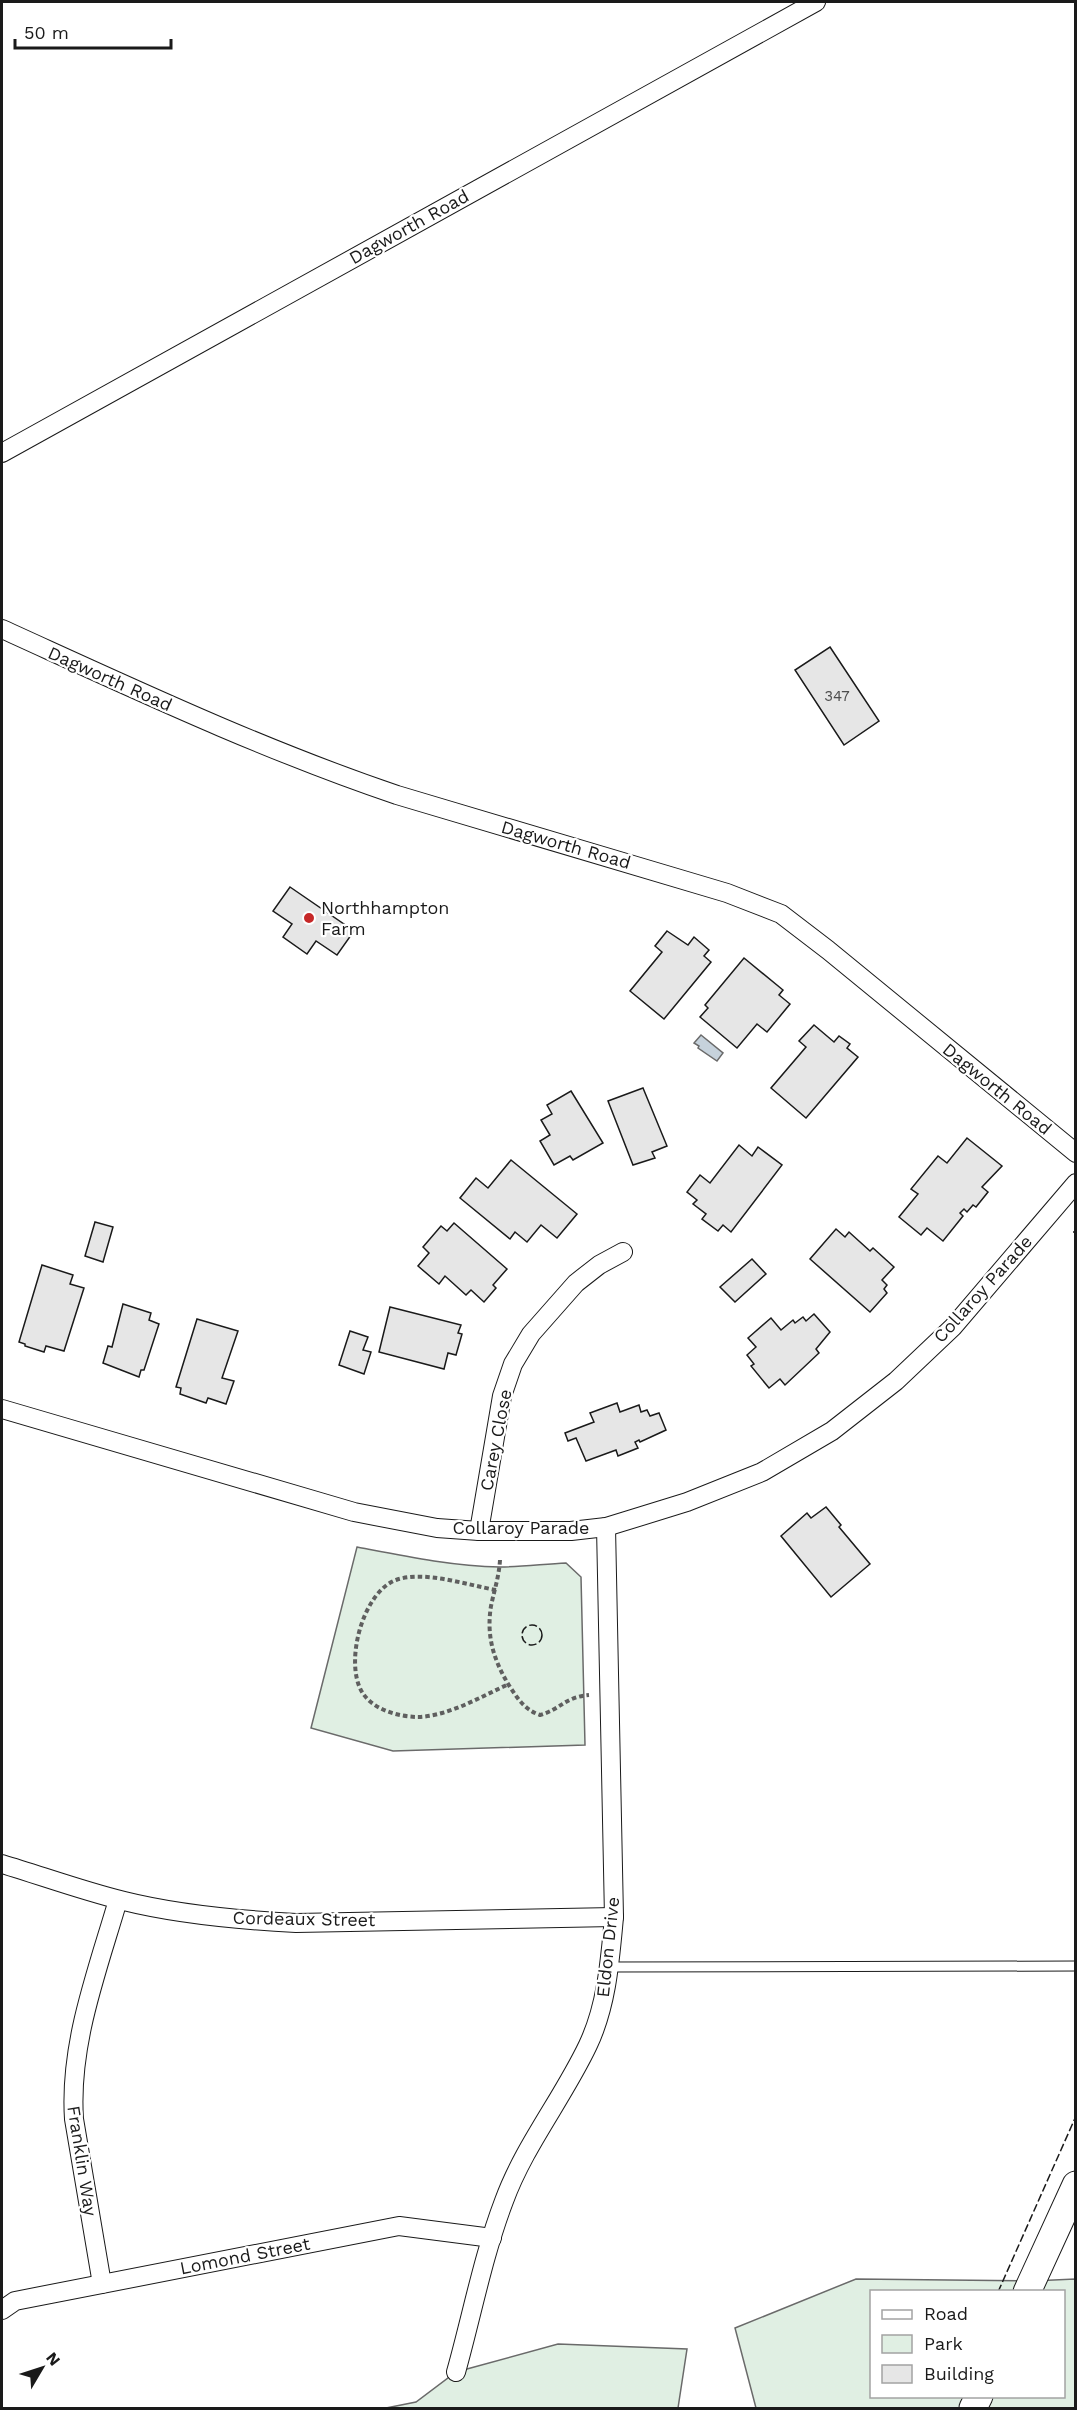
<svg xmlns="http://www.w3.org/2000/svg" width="1077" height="2410" font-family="'Work Sans',sans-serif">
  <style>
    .green { fill: #e0efe3; stroke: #6a6a6a; stroke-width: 1.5; fill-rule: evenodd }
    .water { fill: #c6d2dc; stroke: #6a6a6a; stroke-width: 1.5 }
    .building { fill: #e6e6e6; stroke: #1a1a1a; stroke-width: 1.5 }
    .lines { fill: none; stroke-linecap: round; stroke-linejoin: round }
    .lane-casing { stroke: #1a1a1a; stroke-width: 11 }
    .street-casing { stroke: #1a1a1a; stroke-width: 20 }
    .secondary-casing { stroke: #1a1a1a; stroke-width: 29 }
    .path { stroke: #5f5f5f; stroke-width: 4; stroke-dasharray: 4.5 3; stroke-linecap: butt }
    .lane { stroke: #fff; stroke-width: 9 }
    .street { stroke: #fff; stroke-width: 18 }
    .secondary { stroke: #fff; stroke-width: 27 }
    .fence { stroke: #1a1a1a; stroke-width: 1.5; stroke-dasharray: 8 3; stroke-linecap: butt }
    .poi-dot { fill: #c62828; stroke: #fff; stroke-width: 2 }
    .labels { text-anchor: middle; stroke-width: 4.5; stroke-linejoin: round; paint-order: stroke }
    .number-label { font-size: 15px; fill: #4d4d4d }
    .street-label { font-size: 18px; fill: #1a1a1a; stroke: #fff }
    .poi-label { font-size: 18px; fill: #1a1a1a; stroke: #fff; text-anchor: start }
  </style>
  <rect width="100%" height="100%" fill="#fff"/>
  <g class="green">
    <path d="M357 1547C404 1556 452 1566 500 1567 522 1567 544 1564 566 1563L581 1577 585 1745 393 1751 311 1728Z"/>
    <path d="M856 2279 1032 2281 1075 2279V2408H756L735 2328ZM872 2292H1064V2396H872Z"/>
    <path d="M558 2344 687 2349 678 2408H386L416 2402 456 2372Z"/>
  </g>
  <path class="water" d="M701 1035 723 1053 717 1061 698 1048 699 1046 694 1043Z"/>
  <g class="building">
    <path d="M830 647 879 721 844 745 795 670Z"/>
    <path d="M290 887 354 931 337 955 316 941 307 954 283 937 292 924 273 911Z"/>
    <path d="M667 931 688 945 694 937 709 950 704 956 711 962 664 1019 630 991 662 952 655 946Z"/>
    <path d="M744 958 783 990 779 995 790 1004 767 1032 757 1024 737 1048 700 1017 708 1008 705 1005Z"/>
    <path d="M814 1025 834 1042 839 1036 850 1044 847 1048 858 1057 806 1118 771 1088 806 1047 799 1041Z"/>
    <path d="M643 1088 667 1146 652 1152 655 1158 633 1165 608 1101Z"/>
    <path d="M571 1091 603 1143 573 1160 570 1156 554 1165 540 1141 550 1135 541 1120 552 1114 547 1105Z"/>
    <path d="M967 1138 1002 1166 982 1187 988 1192 976 1207 973 1205 967 1212 964 1209 960 1213 963 1216 943 1241 927 1228 921 1235 899 1217 918 1194 911 1189 938 1156 947 1163Z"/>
    <path d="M739 1145 752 1156 758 1147 782 1165 731 1232 723 1225 718 1231 702 1219 706 1214 693 1204 697 1200 687 1192 700 1175 710 1183Z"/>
    <path d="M511 1160 577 1214 557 1238 541 1225 527 1242 515 1232 510 1239 460 1198 476 1178 488 1188Z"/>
    <path d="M95 1222 113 1227 103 1262 85 1256Z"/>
    <path d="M454 1223 507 1269 493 1285 496 1288 484 1302 471 1290 466 1295 445 1276 439 1284 418 1266 429 1253 423 1247 441 1226 447 1231Z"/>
    <path d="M836 1229 845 1237 849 1232 870 1251 873 1248 894 1267 882 1280 887 1285 884 1289 887 1293 870 1312 810 1259Z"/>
    <path d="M752 1259 766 1274 735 1302 720 1287Z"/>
    <path d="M42 1265 73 1275 70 1284 84 1288 64 1351 46 1346 44 1352 25 1346V1344L19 1342Z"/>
    <path d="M123 1304 151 1313 149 1320 159 1324 144 1370H141L139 1377 103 1363 108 1346 112 1347Z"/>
    <path d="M390 1307 461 1325 458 1333 462 1334 456 1355 448 1353 444 1369 379 1352Z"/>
    <path d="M814 1314 830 1332 816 1349 819 1353 785 1385 780 1379 769 1388 751 1366 754 1364 747 1355 756 1347 748 1338 771 1318 781 1330 793 1320 795 1323 803 1317 806 1321Z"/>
    <path d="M197 1319 238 1331 222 1378 234 1381 226 1404 208 1398 206 1403 180 1394 181 1388 176 1387Z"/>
    <path d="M350 1331 368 1337 363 1350 371 1352 364 1374 339 1365Z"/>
    <path d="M617 1403 620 1412 639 1405 641 1412 647 1410 650 1416 659 1413 666 1430 640 1442 639 1440 635 1442 638 1448 618 1456 616 1450 586 1461 576 1438 568 1441 565 1433 594 1422 590 1413Z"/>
    <path d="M826 1507 841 1525 839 1527 870 1564 831 1597 781 1536 807 1513 811 1518Z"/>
  </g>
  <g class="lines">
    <defs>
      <path id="lane" d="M609 1967 1076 1966"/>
      <g id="street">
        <path d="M2 453 816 2"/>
        <path d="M2 629C132 688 261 749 397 795L727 893 781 914 828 950 1076 1153"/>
        <path d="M2 1409 354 1512 437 1528 479 1531H571L606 1527 687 1502 762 1472 832 1431 896 1381 953 1327 1076 1183"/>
        <path d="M479 1531 502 1396 513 1364 531 1334 576 1283 599 1265 623 1252"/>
        <path d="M2 1864C42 1876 83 1891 124 1901 180 1915 239 1920 296 1923L614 1917"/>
        <path d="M102 2284 74 2119C69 2044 97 1972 118 1900"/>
        <path d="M2 2310 15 2301 399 2226 492 2238"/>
        <path d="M456 2372C472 2315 483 2256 504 2201 524 2146 563 2098 588 2045 607 2005 610 1960 614 1917L606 1527"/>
      </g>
      <g id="secondary">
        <path d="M1027 2292 1076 2185"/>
        <path d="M973 2408 979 2396"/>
      </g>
    </defs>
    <use href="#lane" class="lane-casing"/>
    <use href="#street" class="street-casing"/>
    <use href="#secondary" class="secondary-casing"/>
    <g class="path">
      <path d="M500 1560C499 1577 494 1591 491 1606 486 1637 494 1661 510 1687 518 1699 525 1710 540 1715 561 1709 565 1697 589 1695"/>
      <path d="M496 1590C467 1585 424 1570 396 1580 363 1592 344 1662 362 1692 373 1710 399 1717 419 1717 451 1715 480 1697 509 1684"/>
    </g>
    <use href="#lane" class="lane"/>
    <use href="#street" class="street"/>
    <use href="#secondary" class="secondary"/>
    <g class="fence">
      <path d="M1073 1232H1076"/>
      <circle cx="532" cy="1635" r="10"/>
      <path d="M998 2292 1076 2116"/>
    </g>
  </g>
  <circle class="poi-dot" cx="309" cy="918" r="6"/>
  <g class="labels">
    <g class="number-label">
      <text x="837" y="701">347</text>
    </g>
    <g class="street-label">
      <text transform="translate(409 227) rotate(-29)" y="6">Dagworth Road</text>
      <text transform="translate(110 679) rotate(24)" y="6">Dagworth Road</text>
      <text transform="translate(566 845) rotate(16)" y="6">Dagworth Road</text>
      <text transform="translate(997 1089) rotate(39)" y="6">Dagworth Road</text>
      <text transform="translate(983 1289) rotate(-48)" y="6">Collaroy Parade</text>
      <text transform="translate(496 1440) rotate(-79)" y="6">Carey Close</text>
      <text x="521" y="1534">Collaroy Parade</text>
      <text transform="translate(304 1919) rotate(1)" y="6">Cordeaux Street</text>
      <text transform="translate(608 1947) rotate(-84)" y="6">Eldon Drive</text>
      <text transform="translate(82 2161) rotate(81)" y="6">Franklin Way</text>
      <text transform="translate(245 2256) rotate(-11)" y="6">Lomond Street</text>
    </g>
    <g class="poi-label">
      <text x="321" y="914">Northhampton<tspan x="321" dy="21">Farm</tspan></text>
    </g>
  </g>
  <rect width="1077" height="2410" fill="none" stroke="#1a1a1a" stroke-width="6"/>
  <rect x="870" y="2290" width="195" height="108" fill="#ffffff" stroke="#a3a3a3" stroke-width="1.5"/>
  <rect x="882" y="2310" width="30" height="9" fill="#ffffff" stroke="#a3a3a3" stroke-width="1.5"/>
  <text x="924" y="2320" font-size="18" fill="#1a1a1a">Road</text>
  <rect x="882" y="2335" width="30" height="18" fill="#e0efe3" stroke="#a3a3a3" stroke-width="1.5"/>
  <text x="924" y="2350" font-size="18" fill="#1a1a1a">Park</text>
  <rect x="882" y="2365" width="30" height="18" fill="#e6e6e6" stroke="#a3a3a3" stroke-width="1.5"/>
  <text x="924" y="2380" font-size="18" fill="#1a1a1a">Building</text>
  <g transform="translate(42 2368) rotate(51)" stroke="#ffffff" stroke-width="4.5" paint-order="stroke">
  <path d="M0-4.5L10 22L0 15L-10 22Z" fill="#1a1a1a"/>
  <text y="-9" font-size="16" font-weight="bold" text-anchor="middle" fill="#1a1a1a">N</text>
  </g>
  <path d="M15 39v9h156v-9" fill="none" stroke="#1a1a1a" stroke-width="3"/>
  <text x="24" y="39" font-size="18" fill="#1a1a1a" stroke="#ffffff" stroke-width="4.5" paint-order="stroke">50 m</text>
</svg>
